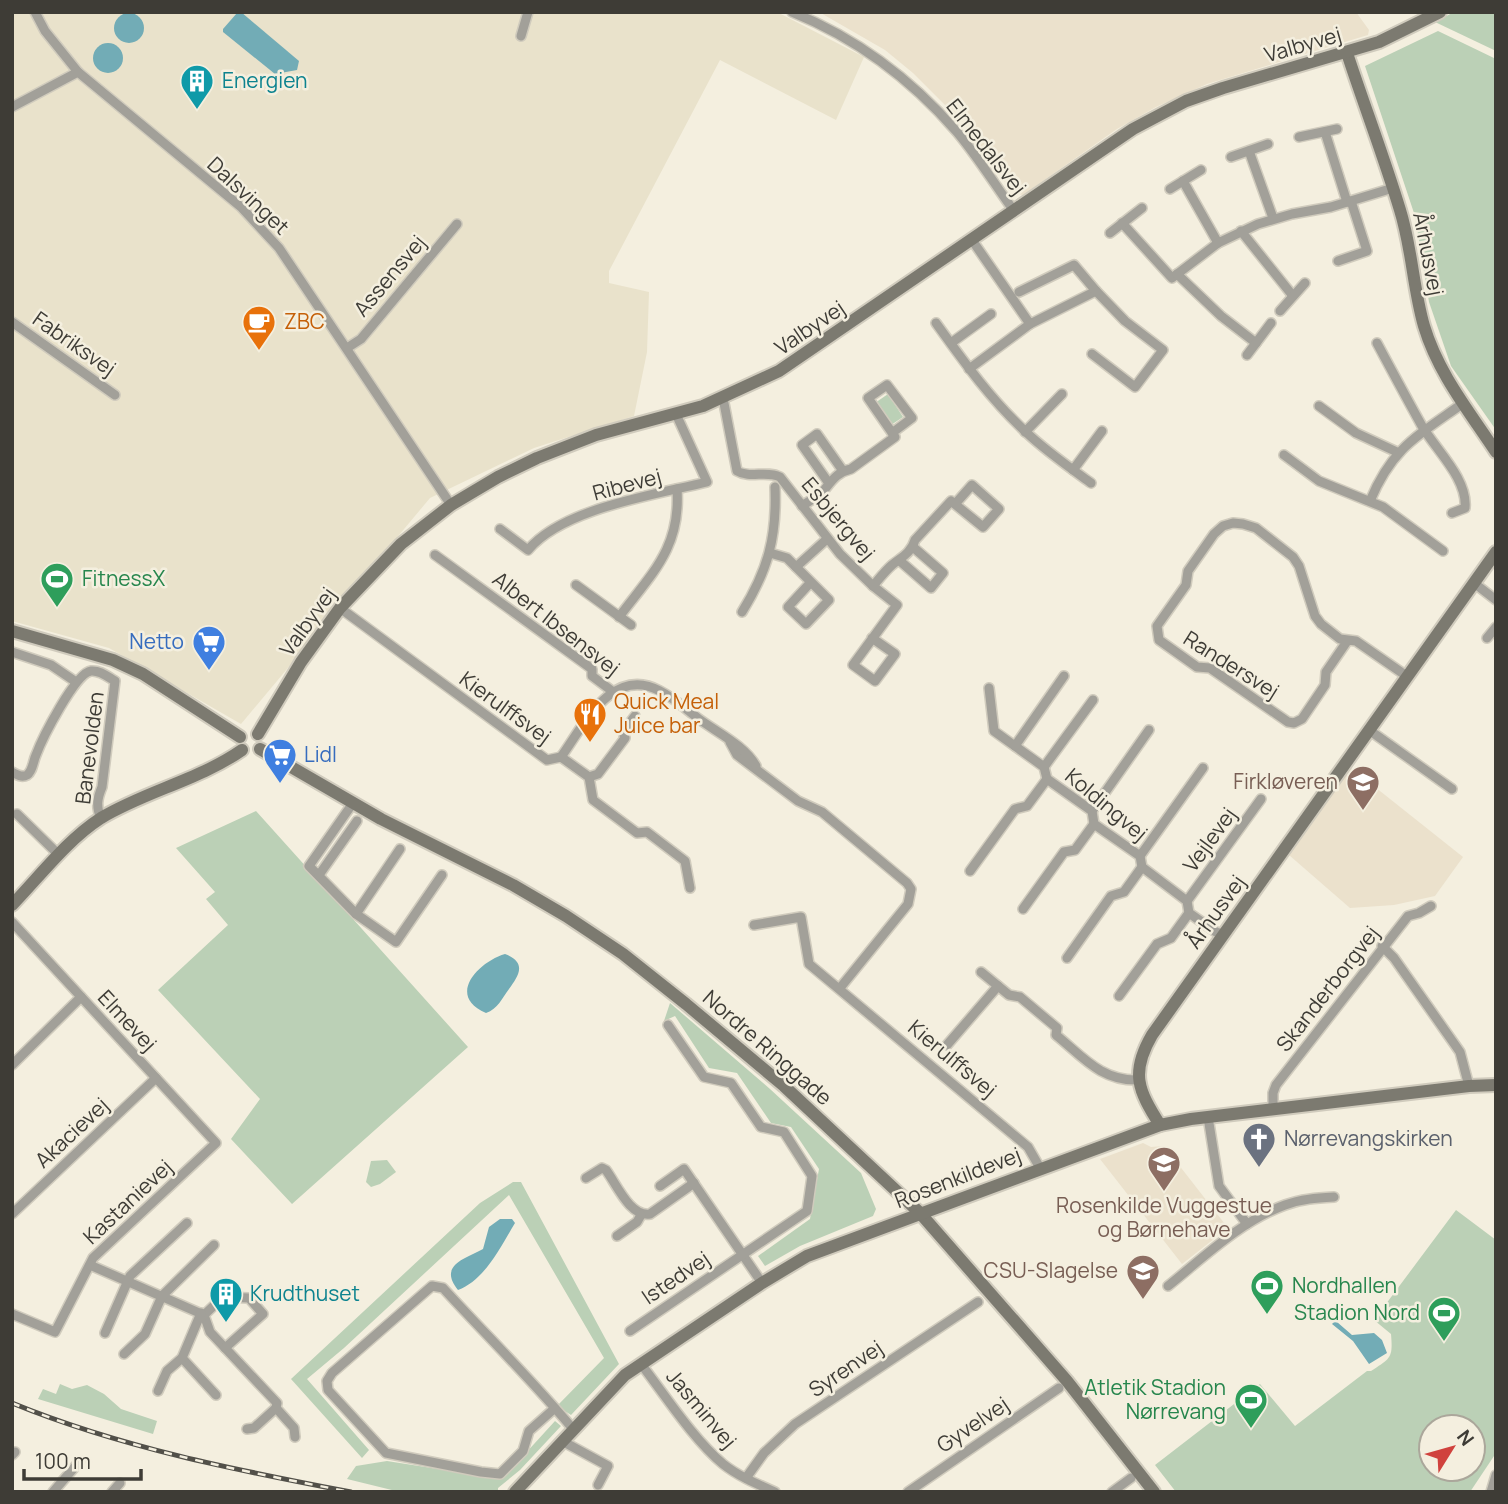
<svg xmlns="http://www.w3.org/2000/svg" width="1508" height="1504" font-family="Manrope,sans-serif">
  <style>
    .built { fill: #e9e2cb }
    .education { fill: #ebe1cc }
    .green { fill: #bbd0b6; fill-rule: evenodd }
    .water { fill: #72acb6 }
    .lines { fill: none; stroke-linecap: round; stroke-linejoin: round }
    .street-casing { stroke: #d0cbbd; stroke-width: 12 }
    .secondary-casing { stroke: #d0cbbd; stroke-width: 16 }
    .street { stroke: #a2a099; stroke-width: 9 }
    .secondary { stroke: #7c7a70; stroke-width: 12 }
    .rail-casing { stroke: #525049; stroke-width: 5 }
    .rail { stroke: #f4efdf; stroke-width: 2.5; stroke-dasharray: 8; stroke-linecap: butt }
    .labels { text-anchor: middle; stroke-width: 5; stroke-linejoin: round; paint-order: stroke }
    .street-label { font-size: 21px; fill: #3e3c36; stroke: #f4efdf }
    .culture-label { font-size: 21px; fill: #0d838f; stroke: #f4efdf; text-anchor: start }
    .food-label { font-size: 21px; fill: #c56008; stroke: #f4efdf; text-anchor: start }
    .leisure-label { font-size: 21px; fill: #27864d; stroke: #f4efdf; text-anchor: start }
    .shop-label { font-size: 21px; fill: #366cbe; stroke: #f4efdf; text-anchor: end }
    .education-label { font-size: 21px; fill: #785e54; stroke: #f4efdf; text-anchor: end }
    .worship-label { font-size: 21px; fill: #5b616d; stroke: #f4efdf; text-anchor: start }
  </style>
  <rect width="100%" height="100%" fill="#f4efdf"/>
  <path class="built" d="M12 12H777L864 57 836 120 720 60 609 271V283L649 292 647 352 634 416 534 448 430 498 241 724 109 648 12 621Z"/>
  <g class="education">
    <path d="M819 12H1356L1369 30 1368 35 1207 84 1156 107 1117 129 1023 195 1017 194 1004 181 961 121 913 73 885 50Z"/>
    <path d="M1351 768 1463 857 1435 896 1394 905 1350 908 1289 855Z"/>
    <path d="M1143 1143 1151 1147 1164 1146 1228 1228 1182 1264 1100 1159Z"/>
  </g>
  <g class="green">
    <path d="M1454 12H1496V51L1435 22Z"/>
    <path d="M1438 31 1496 59V430L1451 366 1429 302 1415 216 1365 66Z"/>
    <path d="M888 394 903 417 891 425 875 403Z"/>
    <path d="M256 811 468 1047 292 1204 231 1139 260 1099 158 990 228 925 206 899 215 892 176 848Z"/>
    <path d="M670 1003 770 1089 861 1173 876 1209 873 1216 800 1246 765 1266 758 1256 810 1219 819 1169 791 1127 771 1123 737 1073 709 1068 675 1016 664 1021Z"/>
    <path d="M387 1160 396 1172 380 1184 371 1187 366 1182 371 1161Z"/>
    <path d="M513 1182H521L619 1364 571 1415 557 1406 604 1358 509 1195 344 1348 307 1379 369 1450 362 1458 291 1379 480 1203Z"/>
    <path d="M1456 1210 1496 1240V1453L1470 1492H1176L1155 1465 1260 1384 1295 1426 1367 1371H1371C1391 1358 1393 1358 1391 1334L1374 1320ZM1431 1427H1473V1469H1431Z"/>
    <path d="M60 1384 72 1389 87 1385 104 1394 121 1409 157 1421 153 1434 38 1399 43 1389 56 1394Z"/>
    <path d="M555 1421 561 1426 520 1470 498 1488V1492H400L347 1479 356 1466 387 1461 502 1479Z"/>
  </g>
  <g class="water">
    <path d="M241 12 299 61 297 70 275 74 223 32V29L237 13Z"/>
    <circle cx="129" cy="28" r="15"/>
    <circle cx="108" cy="58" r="15"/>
    <path d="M505 954C528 963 518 976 509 989 502 998 498 1009 486 1013 446 996 478 962 505 954Z"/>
    <path d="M500 1219H512L515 1223C501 1246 485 1280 458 1290 438 1265 465 1259 483 1249L489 1227Z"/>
    <path d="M1334 1322H1337L1352 1335 1374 1333 1382 1340 1387 1353 1369 1364 1353 1341 1332 1324Z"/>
  </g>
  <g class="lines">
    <defs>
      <g id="street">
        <path d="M35 12 45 31 78 72 241 207 279 248 451 505"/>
        <path d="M792 12C856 38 912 80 957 132 978 157 995 185 1014 211"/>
        <path d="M521 36 528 12"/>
        <path d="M12 107 78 72"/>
        <path d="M1325 132 1347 202"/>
        <path d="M1299 137 1337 129"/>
        <path d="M1249 151 1273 218"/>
        <path d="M1231 157 1268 144"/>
        <path d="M1183 181 1218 243"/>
        <path d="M1170 189 1201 170"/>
        <path d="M1122 223 1172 278 1218 243 1258 224 1292 214 1331 207 1393 188"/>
        <path d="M1241 231 1293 296"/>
        <path d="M1110 233 1142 208"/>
        <path d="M972 240 1030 324 1096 291 1125 321 1163 350 1135 387 1092 354"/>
        <path d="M1338 261 1367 251 1351 201"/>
        <path d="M1177 274 1221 316 1256 343"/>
        <path d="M1019 292 1074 265 1096 291"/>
        <path d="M1280 311 1305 283"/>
        <path d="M12 322 115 395"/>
        <path d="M936 323C964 362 991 400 1027 433 1046 451 1069 467 1091 483"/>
        <path d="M951 343 991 314"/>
        <path d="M1377 343C1392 371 1407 399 1422 426 1436 450 1468 479 1465 508L1452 513"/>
        <path d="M347 348 361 339 457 224"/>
        <path d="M1247 355 1271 323"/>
        <path d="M969 369 1030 324"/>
        <path d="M723 398 737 471C750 479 766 470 780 477L840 554 873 586 897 605 853 665 875 681 895 654 872 638"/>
        <path d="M1319 406 1356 433 1397 452"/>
        <path d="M1025 432 1062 394"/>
        <path d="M1284 455 1319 481 1383 507 1443 551"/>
        <path d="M1073 470 1102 431"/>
        <path d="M828 482 802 445 817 434 843 471"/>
        <path d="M1370 501C1392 448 1417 436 1462 404"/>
        <path d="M802 506C809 501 820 496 825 489 833 479 838 472 851 469L895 437 868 398 887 385 912 418 892 433"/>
        <path d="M500 529 528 550C563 508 655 495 707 482L676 414"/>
        <path d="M770 553 787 558 811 582 788 607 806 624 829 600 811 582"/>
        <path d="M435 555 592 669V676L612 691"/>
        <path d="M900 561 931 588 943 573 913 547"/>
        <path d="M796 567 827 539"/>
        <path d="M1474 583 1496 600"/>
        <path d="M576 585 631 625"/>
        <path d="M873 586C879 579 885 571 892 565 902 557 911 553 915 540L951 501 983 527 999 509 972 485 956 503"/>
        <path d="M340 608 547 760 561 757"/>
        <path d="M742 612C768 570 777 537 775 487"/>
        <path d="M619 617C652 573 681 548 677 489"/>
        <path d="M1487 638 1496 627"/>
        <path d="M1348 640 1326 672 1325 685 1302 719 1294 723 1288 722 1210 668 1197 667 1159 640 1157 626 1186 585 1188 571 1214 534 1223 526 1233 523 1243 524 1256 528 1293 557 1299 566 1315 616 1321 624 1340 639 1356 641 1408 677"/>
        <path d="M12 652 51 665 76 682"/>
        <path d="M989 688 994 731 1044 767 1047 779 1092 811 1094 824 1140 856 1142 867 1187 901 1189 913 1216 932 1224 934"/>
        <path d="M1369 730 1452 789"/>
        <path d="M730 742 737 755 798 801 822 812 907 883 911 889 908 904 840 988"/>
        <path d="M1015 746 1064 676"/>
        <path d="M561 757C584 725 612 665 660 691 674 698 687 710 699 719 718 733 745 746 756 766"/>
        <path d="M561 757 589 777 593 800 637 833 647 832 685 861 690 888"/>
        <path d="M1044 767 1093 700"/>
        <path d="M12 772C17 775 22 778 27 775 33 771 33 761 36 755 42 739 75 673 91 671 100 670 108 677 115 681L102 787C97 799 96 806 101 819"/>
        <path d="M589 777 598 774 625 738 623 732 635 716"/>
        <path d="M353 803 309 866 356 914 396 942 442 875"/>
        <path d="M1092 811 1149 730"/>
        <path d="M17 814 59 855"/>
        <path d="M1140 856 1203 768"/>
        <path d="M970 871 1015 809 1027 806 1047 779"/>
        <path d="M319 875 357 821"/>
        <path d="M1187 901 1261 799"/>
        <path d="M1023 909 1064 852 1075 850 1094 824"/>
        <path d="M356 914 400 849"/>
        <path d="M12 922 216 1143 93 1258 55 1332 12 1314"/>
        <path d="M754 925 801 917 809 964 1028 1147 1040 1168"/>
        <path d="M1382 946 1394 958 1460 1052 1469 1086"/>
        <path d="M1067 958 1111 896 1124 892 1142 867"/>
        <path d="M981 972 1009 995 1020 997 1057 1028 1056 1035C1083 1057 1101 1081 1138 1080"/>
        <path d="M1119 996 1157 944 1171 938 1189 913"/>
        <path d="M947 1045 998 986"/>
        <path d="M12 1065 81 997"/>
        <path d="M1273 1109V1093L1276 1085 1408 916 1419 913 1431 906"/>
        <path d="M1208 1117 1219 1186 1247 1224"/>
        <path d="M586 1178 602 1168 606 1170C617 1185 630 1217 650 1214L694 1183"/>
        <path d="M660 1186 684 1169 762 1283"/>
        <path d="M12 1214 156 1078"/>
        <path d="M617 1236 637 1222 641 1215"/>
        <path d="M90 1265 204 1315 210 1332 277 1403 276 1408 294 1428 295 1437"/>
        <path d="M1168 1286C1204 1257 1241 1221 1285 1205 1301 1199 1317 1198 1334 1197"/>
        <path d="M204 1315 223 1297 249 1298 263 1314 225 1348"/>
        <path d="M630 1331 807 1211 812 1176 784 1132 761 1127 731 1083 704 1077 668 1025"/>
        <path d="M105 1333 130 1276 187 1223"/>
        <path d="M124 1354 145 1334 162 1296 214 1245"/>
        <path d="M182 1358 216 1395"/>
        <path d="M641 1364C665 1395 693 1439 723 1464 738 1476 757 1484 775 1492"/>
        <path d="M158 1391 167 1371 182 1358 201 1313"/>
        <path d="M555 1408 529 1431 523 1451 500 1474 481 1472 386 1453 328 1390 327 1381 332 1373 432 1286 443 1288C486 1335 532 1380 573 1429"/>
        <path d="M247 1429 254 1428 276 1408"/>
        <path d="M562 1441 608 1466 598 1485"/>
        <path d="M12 1455 15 1452"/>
        <path d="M746 1478 764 1453 795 1424 978 1302"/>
        <path d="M53 1492 80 1461"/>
        <path d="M112 1492 120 1483"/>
        <path d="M908 1492 1059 1388"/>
        <path d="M1112 1492 1131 1478"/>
        <path d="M1491 1492 1496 1475"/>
      </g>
      <g id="secondary">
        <path d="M1347 53C1364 105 1384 157 1400 210 1412 248 1413 288 1424 326 1438 373 1469 411 1496 452"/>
        <path d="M12 631 113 660 143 674 240 737"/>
        <path d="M258 734 301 662 340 608 401 544 451 505 498 477 537 458 596 435 703 406 779 371 1133 129 1186 101 1223 88 1379 42 1440 12"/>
        <path d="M260 749 381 819 513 885 566 916 623 954 686 1004 784 1086 920 1213 1067 1381 1154 1492"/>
        <path d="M12 905C40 876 67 840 101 818 146 791 199 780 242 750"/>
        <path d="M1160 1125C1138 1090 1130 1073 1152 1035L1496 552"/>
        <path d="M515 1492 625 1375 762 1283 807 1256 1160 1125 1191 1119 1469 1086 1496 1085"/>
      </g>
    </defs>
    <use href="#street" class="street-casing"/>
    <use href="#secondary" class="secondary-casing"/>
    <use href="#street" class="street"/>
    <use href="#secondary" class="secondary"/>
    <defs>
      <path id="rail" d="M12 1403C122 1448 236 1470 351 1492"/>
    </defs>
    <use href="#rail" class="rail-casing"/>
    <use href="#rail" class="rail"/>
  </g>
  <defs>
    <symbol id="building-pin" viewBox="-11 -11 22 30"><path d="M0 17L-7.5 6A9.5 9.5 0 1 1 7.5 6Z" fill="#0f9aa8" stroke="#f4efdf"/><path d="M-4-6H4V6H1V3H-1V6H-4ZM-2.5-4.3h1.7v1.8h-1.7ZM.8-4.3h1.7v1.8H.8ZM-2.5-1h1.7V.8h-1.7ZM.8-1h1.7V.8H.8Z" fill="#fff"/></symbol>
    <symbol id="cafe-pin" viewBox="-11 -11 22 30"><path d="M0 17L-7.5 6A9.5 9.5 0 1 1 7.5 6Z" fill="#e8710a" stroke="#f4efdf"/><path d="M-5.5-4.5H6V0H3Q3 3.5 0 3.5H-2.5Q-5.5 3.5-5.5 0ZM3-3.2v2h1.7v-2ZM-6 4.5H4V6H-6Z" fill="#fff"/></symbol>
    <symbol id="stadium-pin" viewBox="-11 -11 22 30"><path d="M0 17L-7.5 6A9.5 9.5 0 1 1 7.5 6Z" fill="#2e9e5b" stroke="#f4efdf"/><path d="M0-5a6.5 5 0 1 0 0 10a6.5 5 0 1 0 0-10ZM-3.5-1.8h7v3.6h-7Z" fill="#fff"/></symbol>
    <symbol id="supermarket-pin" viewBox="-11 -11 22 30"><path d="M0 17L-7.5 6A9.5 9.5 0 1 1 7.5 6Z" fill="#3f7fe0" stroke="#f4efdf"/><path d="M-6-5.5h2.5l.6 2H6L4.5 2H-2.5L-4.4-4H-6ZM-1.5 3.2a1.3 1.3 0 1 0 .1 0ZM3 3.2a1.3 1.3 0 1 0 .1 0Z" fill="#fff"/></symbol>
    <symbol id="restaurant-pin" viewBox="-11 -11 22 30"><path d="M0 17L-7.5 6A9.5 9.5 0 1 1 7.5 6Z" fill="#e8710a" stroke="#f4efdf"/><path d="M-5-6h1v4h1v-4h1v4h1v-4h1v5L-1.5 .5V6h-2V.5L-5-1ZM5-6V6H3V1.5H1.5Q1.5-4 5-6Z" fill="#fff"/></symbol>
    <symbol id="school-pin" viewBox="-11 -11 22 30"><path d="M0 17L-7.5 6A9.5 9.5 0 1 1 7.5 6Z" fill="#8d6e63" stroke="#f4efdf"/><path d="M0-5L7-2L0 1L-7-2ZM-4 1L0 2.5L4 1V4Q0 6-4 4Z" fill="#fff"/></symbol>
    <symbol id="church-pin" viewBox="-11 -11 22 30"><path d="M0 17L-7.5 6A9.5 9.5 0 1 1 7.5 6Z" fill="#6b7280" stroke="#f4efdf"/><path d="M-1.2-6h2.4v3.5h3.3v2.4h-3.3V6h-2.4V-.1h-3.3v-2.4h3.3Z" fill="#fff"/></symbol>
  </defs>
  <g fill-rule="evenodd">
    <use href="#building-pin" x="178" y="62" width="38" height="52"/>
    <use href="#cafe-pin" x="240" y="303" width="38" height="52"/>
    <use href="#stadium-pin" x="38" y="560" width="38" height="52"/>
    <use href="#supermarket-pin" x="190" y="623" width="38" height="52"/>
    <use href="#restaurant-pin" x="571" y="695" width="38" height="52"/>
    <use href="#supermarket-pin" x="261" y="736" width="38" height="52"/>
    <use href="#school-pin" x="1344" y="763" width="38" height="52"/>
    <use href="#church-pin" x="1240" y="1120" width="38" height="52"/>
    <use href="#school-pin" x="1145" y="1144" width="38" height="52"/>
    <use href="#school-pin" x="1124" y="1252" width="38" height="52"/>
    <use href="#stadium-pin" x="1248" y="1267" width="38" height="52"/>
    <use href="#building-pin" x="207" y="1275" width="38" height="52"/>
    <use href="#stadium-pin" x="1425" y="1294" width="38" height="52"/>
    <use href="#stadium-pin" x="1232" y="1381" width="38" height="52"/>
  </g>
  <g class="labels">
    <g class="street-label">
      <text transform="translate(1303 45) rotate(-16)" y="7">Valbyvej</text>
      <text transform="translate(986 147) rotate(52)" y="7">Elmedalsvej</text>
      <text transform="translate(248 196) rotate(43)" y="7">Dalsvinget</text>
      <text transform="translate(1428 254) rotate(79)" y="7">Århusvej</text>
      <text transform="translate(390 276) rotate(-50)" y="7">Assensvej</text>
      <text transform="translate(810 328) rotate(-34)" y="7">Valbyvej</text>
      <text transform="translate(74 344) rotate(35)" y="7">Fabriksvej</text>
      <text transform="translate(627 485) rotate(-15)" y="7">Ribevej</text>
      <text transform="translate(838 519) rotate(50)" y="7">Esbjergvej</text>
      <text transform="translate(308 622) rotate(-54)" y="7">Valbyvej</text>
      <text transform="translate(556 624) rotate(38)" y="7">Albert Ibsensvej</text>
      <text transform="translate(1231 665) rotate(32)" y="7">Randersvej</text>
      <text transform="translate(505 708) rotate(36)" y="7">Kierulffsvej</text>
      <text transform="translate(90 748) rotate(-83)" y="7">Banevolden</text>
      <text transform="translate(1106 805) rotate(40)" y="7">Koldingvej</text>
      <text transform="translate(1210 840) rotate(-54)" y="7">Vejlevej</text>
      <text transform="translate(1216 912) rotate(-54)" y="7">Århusvej</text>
      <text transform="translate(1328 989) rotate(-52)" y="7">Skanderborgvej</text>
      <text transform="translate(127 1021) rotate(47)" y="7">Elmevej</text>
      <text transform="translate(767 1048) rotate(41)" y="7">Nordre Ringgade</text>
      <text transform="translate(952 1059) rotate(40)" y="7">Kierulffsvej</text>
      <text transform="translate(72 1133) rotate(-43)" y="7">Akacievej</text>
      <text transform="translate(958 1178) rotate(-21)" y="7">Rosenkildevej</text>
      <text transform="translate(128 1202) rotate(-43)" y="7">Kastanievej</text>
      <text transform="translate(676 1278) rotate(-34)" y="7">Istedvej</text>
      <text transform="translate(846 1369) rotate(-34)" y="7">Syrenvej</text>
      <text transform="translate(701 1409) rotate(50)" y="7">Jasminvej</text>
      <text transform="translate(973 1425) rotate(-34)" y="7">Gyvelvej</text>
    </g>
    <g class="culture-label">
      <text x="222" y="88">Energien</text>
      <text x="250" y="1301">Krudthuset</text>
    </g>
    <g class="food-label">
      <text x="284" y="329">ZBC</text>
      <text x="614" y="709">Quick Meal<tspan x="614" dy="24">Juice bar</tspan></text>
    </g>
    <g class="leisure-label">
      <text x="82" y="586">FitnessX</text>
      <text x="1292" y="1293">Nordhallen</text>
      <text x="1420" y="1320" text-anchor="end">Stadion Nord</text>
      <text x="1226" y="1395" text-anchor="end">Atletik Stadion<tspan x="1226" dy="24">Nørrevang</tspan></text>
    </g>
    <g class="shop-label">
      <text x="184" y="649">Netto</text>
      <text x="304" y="762" text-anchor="start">Lidl</text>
    </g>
    <g class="education-label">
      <text x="1338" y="789">Firkløveren</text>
      <text x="1164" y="1213" text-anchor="middle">Rosenkilde Vuggestue<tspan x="1164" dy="24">og Børnehave</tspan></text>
      <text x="1118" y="1278">CSU-Slagelse</text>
    </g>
    <g class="worship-label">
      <text x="1284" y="1146">Nørrevangskirken</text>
    </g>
  </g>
  <rect width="1508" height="1504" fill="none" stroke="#3e3c36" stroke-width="28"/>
  <g transform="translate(1452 1448) rotate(53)"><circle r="33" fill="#f4efdf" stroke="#aba79b" stroke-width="2"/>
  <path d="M0-5L12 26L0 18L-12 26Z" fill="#d0423d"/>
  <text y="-10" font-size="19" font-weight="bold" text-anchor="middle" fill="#3e3c36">N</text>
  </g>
  <path d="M24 1469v10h117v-10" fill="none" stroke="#3e3c36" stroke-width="3.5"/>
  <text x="35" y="1469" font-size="21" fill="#3e3c36" stroke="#f4efdf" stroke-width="5" paint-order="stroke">100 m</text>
</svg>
